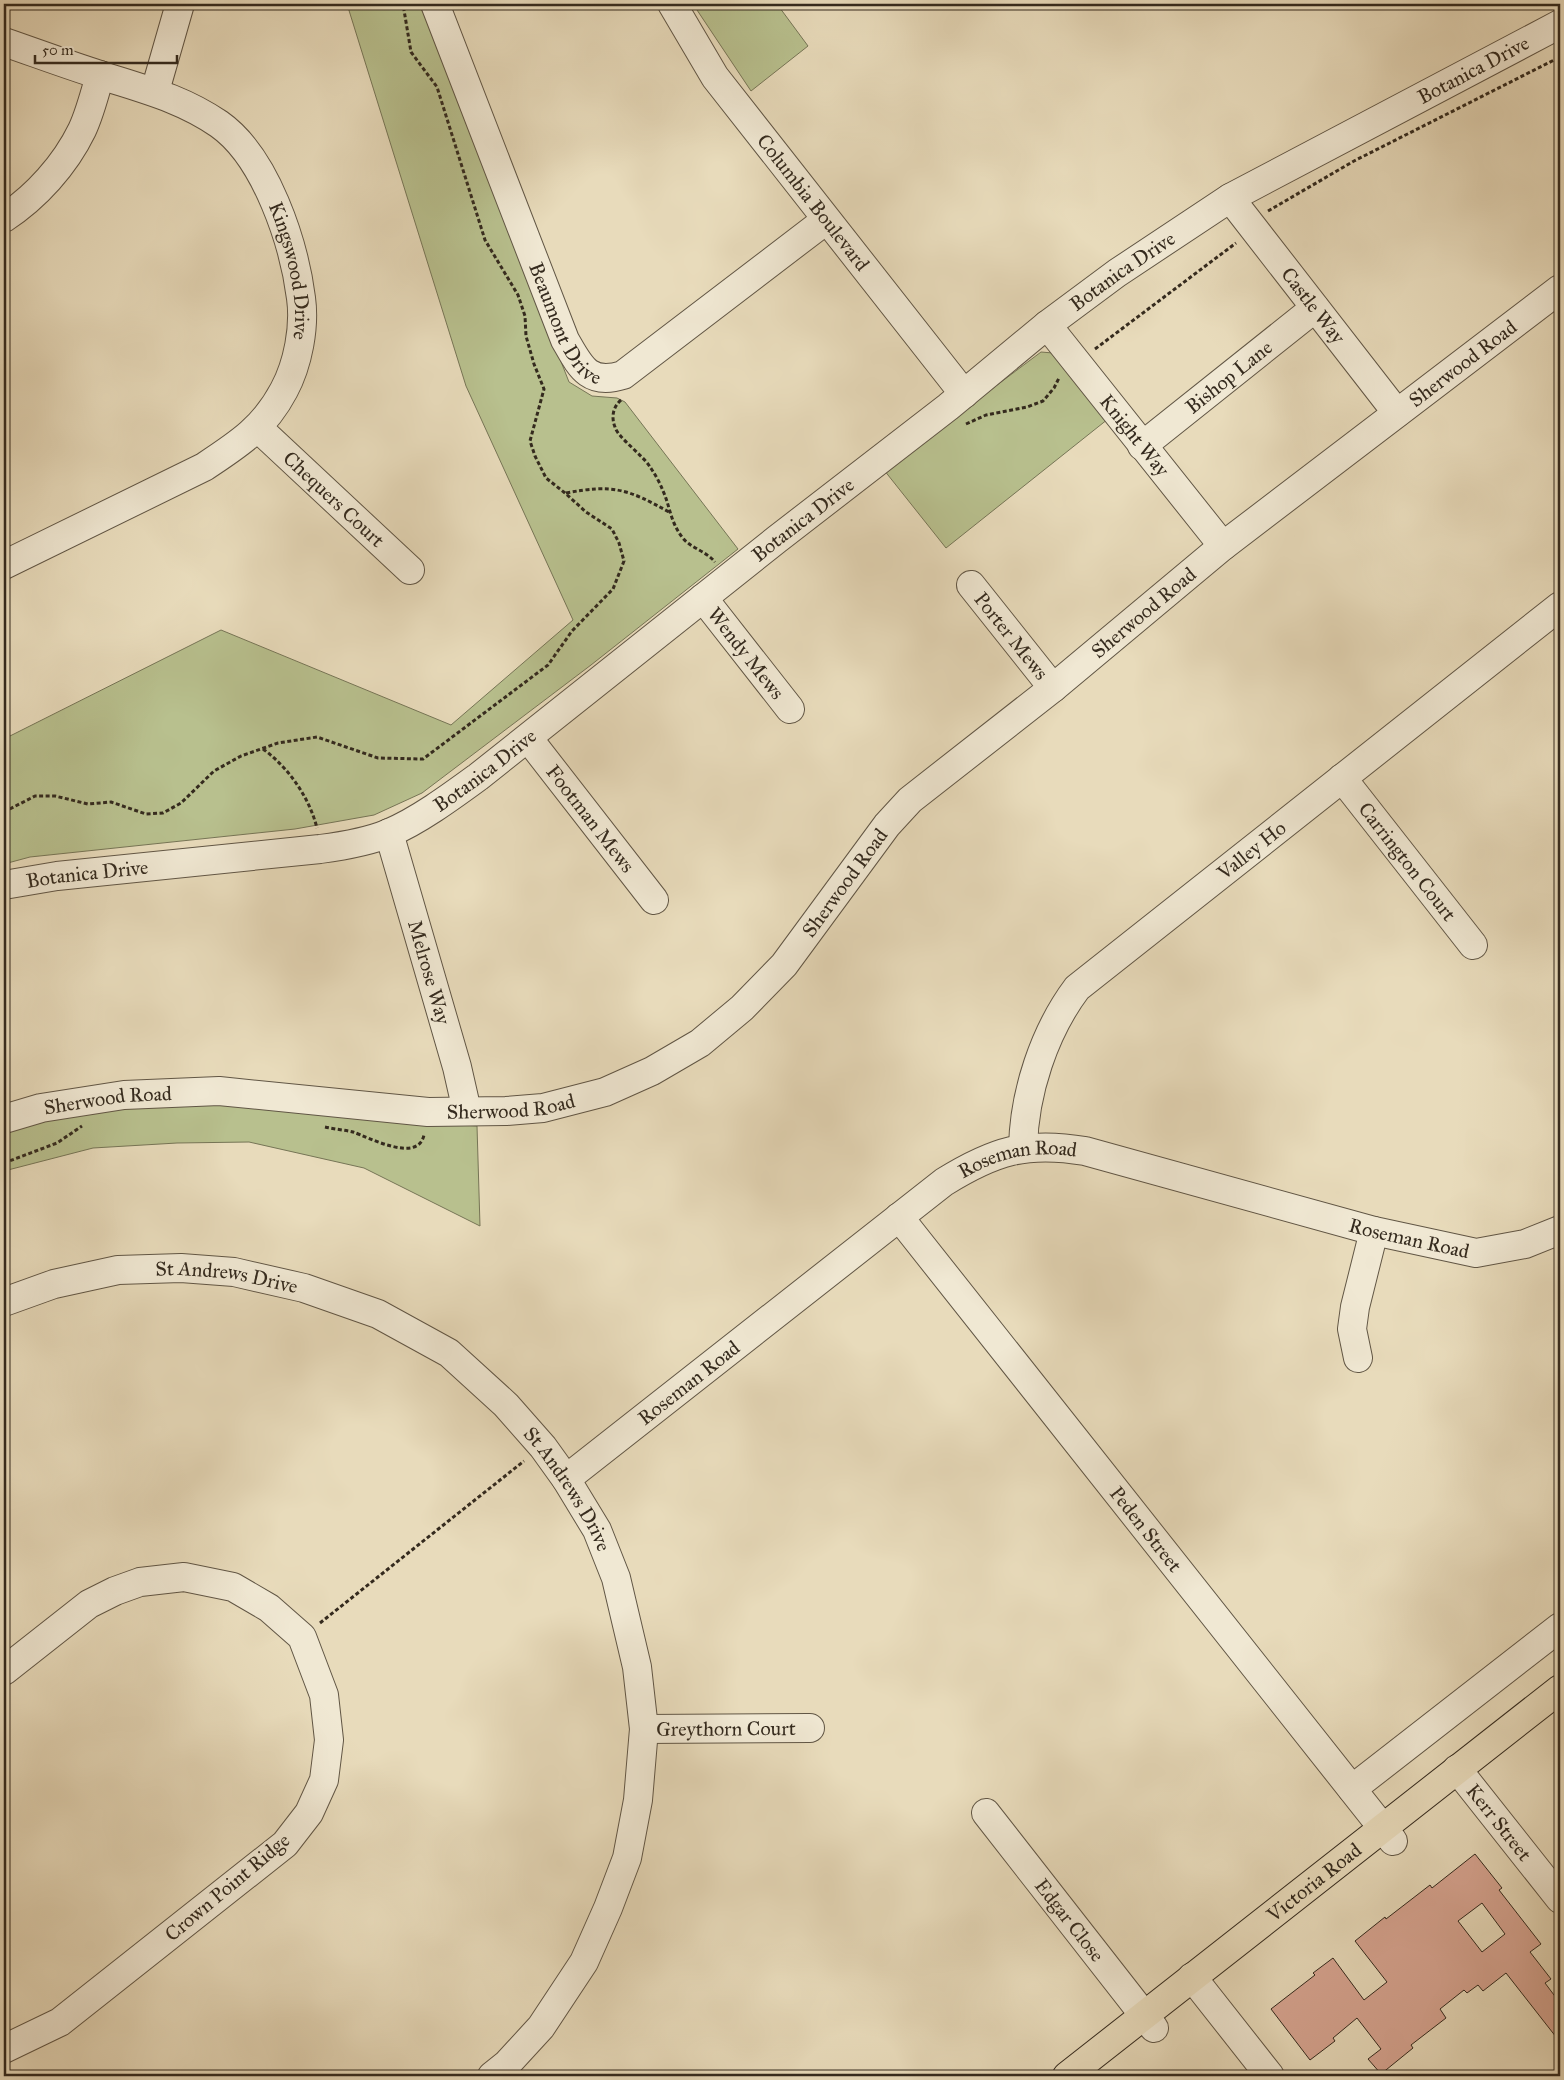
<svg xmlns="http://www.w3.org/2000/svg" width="1564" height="2080" font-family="'IM FELL Great Primer',serif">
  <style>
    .green { fill: #b8c08e; stroke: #767556 }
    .building { fill: #d7a592; stroke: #342a1e; fill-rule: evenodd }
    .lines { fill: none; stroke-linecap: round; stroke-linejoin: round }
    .minor-casing { stroke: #615645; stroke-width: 30 }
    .major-casing { stroke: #342a1e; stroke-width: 30 }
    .path { stroke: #342a1e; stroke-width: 3; stroke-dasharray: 4 2.5; stroke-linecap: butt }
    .minor { stroke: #f0e8d3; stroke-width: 28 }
    .major { stroke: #e8dbbb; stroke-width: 28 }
    .labels { text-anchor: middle; stroke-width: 5; stroke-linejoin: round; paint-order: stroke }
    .street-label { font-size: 20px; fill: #342a1e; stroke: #f0e8d3 }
  </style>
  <rect width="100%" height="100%" fill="#e8dbbb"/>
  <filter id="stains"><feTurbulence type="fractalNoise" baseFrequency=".004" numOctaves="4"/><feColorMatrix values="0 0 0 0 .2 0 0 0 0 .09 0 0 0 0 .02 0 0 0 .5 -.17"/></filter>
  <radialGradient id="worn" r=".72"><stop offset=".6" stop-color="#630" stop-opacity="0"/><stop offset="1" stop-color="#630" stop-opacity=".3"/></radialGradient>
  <g class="green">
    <path d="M347 4H421L569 382 592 396 617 398 625 402 738 549 591 665 422 793 374 815 295 829 30 857 4 864V739L221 630 451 725 573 620 466 386Z"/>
    <path d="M693 4H777L808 46 751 91Z"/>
    <path d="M1041 352 1053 353 1108 419 946 548 884 470Z"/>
    <path d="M177 1103 257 1105 379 1119 477 1126 480 1226 364 1168 249 1142 177 1143 93 1148 4 1171V1132L44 1120 124 1105Z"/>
  </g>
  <path class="building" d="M1475 1854 1502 1888 1499 1890 1541 1944 1530 1952 1551 1979 1545 1983 1560 2003V2042L1506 1973 1483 1991 1478 1985 1467 1993 1464 1990 1440 2009 1446 2018 1411 2045 1413 2048 1381 2074 1368 2059 1381 2049 1357 2018 1333 2038 1335 2041 1310 2060 1271 2009 1315 1975 1313 1973 1333 1958 1364 2000 1387 1982 1355 1941 1385 1917 1386 1919 1430 1885 1432 1888ZM1482 1903 1505 1934 1482 1952 1458 1921Z"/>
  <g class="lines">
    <defs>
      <g id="minor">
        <path id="s1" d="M435 4 565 340C580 366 588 386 623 375L826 220"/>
        <path id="s2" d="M672 4 715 77 964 394"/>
        <path id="s3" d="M4 42C36 53 68 65 100 75 143 89 181 98 219 124 266 157 294 243 301 298 305 327 298 364 284 390 264 428 239 444 204 467L4 565"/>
        <path d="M155 91 180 4"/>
        <path id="s4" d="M1230 198 1397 413"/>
        <path d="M4 218C36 197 65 165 82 130 90 113 95 93 100 75"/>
        <path id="s5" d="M1047 325 1223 546"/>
        <path id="s6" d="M258 428 410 570"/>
        <path id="s7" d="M1142 446 1315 308"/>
        <path id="s8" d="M971 585 1053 688"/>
        <path id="s9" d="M703 598 790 709"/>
        <path id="s10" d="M528 738 654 900"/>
        <path id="s11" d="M1342 778 1473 945"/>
        <path id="s12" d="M389 833 457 1067 467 1111"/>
        <path id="s13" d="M4 885 57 876 320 849C343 846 368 842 389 833 418 821 452 796 478 777L776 540 948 407 1047 325 1117 273 1230 198 1560 24"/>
        <path id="s14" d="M4 1119 41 1108 124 1095 219 1091 428 1112 506 1111 543 1108 605 1092 652 1071 700 1043 742 1008 784 965 887 825 910 800 1053 688 1223 546 1560 289"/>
        <path id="s15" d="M1023 1148C1024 1093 1044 1032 1077 988L1560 606"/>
        <path id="s16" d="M899 1217 1393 1841"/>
        <path id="s17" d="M4 1302 54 1284 118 1270 181 1268 234 1272 304 1288 378 1314 449 1353 506 1405 543 1447 566 1479 597 1530 616 1578 637 1667 644 1729 638 1800 627 1858 608 1908 584 1962 541 2027 507 2064 492 2076"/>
        <path d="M1358 1358 1352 1329 1355 1307 1374 1231"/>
        <path id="s18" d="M566 1479 944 1182C994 1151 1026 1141 1085 1151L1374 1231 1476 1253 1525 1244 1560 1230"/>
        <path d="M4 1671 89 1604 115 1591 140 1582 184 1577 233 1587 269 1608 302 1637 324 1695 329 1740 324 1780 309 1813 285 1844 60 2022 4 2049"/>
        <path id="s19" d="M644 1729 810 1728"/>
        <path id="s20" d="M1457 1769 1560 1899"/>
        <path d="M1352 1789 1560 1627"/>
        <path id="s21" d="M986 1813 1154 2028"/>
        <path d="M1192 1977 1270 2076"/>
      </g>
      <g id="major">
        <path id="s22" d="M1067 2076 1560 1689"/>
      </g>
    </defs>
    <use href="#minor" class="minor-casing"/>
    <use href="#major" class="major-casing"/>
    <g class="path">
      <path d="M1268 211 1354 161 1560 57"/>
      <path d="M1095 349 1236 243"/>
      <path d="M621 400C613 407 611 417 615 427 618 438 643 455 650 467 655 474 660 483 663 491 670 506 670 521 682 537 690 548 706 551 715 562"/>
      <path d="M966 424 986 415 1027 407 1043 401 1054 388 1059 378"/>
      <path d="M566 493C613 484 628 489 669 512"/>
      <path d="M263 749C289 768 309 797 317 828"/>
      <path d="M4 812 35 796H55L88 804 111 802 146 814 163 813 181 803 214 771 241 756 278 743 317 737 378 758 423 759 548 665 572 631 613 589 624 561 619 543 612 529 586 512 565 493 546 478 535 456 530 441 544 389 534 364 526 336 525 316 518 295 485 240 437 87 411 52 403 4"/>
      <path d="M325 1127C334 1129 344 1130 353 1132 368 1137 418 1164 424 1135"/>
      <path d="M4 1163 57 1143 82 1126"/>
      <path d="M320 1623 524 1461"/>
    </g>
    <use href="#minor" class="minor"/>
    <use href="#major" class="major"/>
  </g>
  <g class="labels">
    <g class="street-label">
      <text dy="7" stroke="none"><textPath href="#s13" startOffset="1719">Botanica Drive</textPath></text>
      <text dy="7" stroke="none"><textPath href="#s2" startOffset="244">Columbia Boulevard</textPath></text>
      <text dy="7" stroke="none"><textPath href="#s3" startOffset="399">Kingswood Drive</textPath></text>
      <text dy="7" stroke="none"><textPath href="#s13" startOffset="1314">Botanica Drive</textPath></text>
      <text dy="7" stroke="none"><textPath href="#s4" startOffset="136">Castle Way</textPath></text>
      <text dy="7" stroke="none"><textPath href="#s1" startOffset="346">Beaumont Drive</textPath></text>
      <text dy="7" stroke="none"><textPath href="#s14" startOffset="1741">Sherwood Road</textPath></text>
      <text dy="7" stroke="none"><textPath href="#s7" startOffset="111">Bishop Lane</textPath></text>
      <text dy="7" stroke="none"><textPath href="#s5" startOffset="141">Knight Way</textPath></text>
      <text dy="7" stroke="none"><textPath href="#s6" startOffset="104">Chequers Court</textPath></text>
      <text dy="7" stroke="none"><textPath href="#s13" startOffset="909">Botanica Drive</textPath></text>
      <text dy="7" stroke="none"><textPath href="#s14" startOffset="1336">Sherwood Road</textPath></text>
      <text dy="7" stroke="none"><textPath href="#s8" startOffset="65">Porter Mews</textPath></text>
      <text dy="7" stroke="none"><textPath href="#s9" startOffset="70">Wendy Mews</textPath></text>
      <text dy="7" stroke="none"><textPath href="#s13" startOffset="504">Botanica Drive</textPath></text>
      <text dy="7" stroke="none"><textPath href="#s10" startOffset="102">Footman Mews</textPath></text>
      <text dy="7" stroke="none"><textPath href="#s15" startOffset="394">Valley Ho</textPath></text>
      <text dy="7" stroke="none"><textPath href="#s11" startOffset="106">Carrington Court</textPath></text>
      <text dy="7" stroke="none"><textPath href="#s13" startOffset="84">Botanica Drive</textPath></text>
      <text dy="7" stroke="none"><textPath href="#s14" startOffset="931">Sherwood Road</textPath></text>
      <text dy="7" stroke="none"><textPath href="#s12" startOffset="145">Melrose Way</textPath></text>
      <text dy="7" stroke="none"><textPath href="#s14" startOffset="106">Sherwood Road</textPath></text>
      <text dy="7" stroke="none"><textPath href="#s14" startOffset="511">Sherwood Road</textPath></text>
      <text dy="7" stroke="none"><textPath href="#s18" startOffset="560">Roseman Road</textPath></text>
      <text dy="7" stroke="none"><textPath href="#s18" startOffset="965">Roseman Road</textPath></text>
      <text dy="7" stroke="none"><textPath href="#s17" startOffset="228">St Andrews Drive</textPath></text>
      <text dy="7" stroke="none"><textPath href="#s18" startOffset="156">Roseman Road</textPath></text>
      <text dy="7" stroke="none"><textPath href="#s17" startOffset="648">St Andrews Drive</textPath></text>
      <text dy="7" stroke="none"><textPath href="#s16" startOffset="398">Peden Street</textPath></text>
      <text dy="7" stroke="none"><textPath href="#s19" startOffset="82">Greythorn Court</textPath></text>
      <text dy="7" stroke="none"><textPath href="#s20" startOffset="68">Kerr Street</textPath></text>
      <text dy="7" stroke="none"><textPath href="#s22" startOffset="314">Victoria Road</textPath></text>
      <text transform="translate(227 1887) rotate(-40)" y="7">Crown Point Ridge</text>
      <text dy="7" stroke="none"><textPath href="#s21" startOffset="136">Edgar Close</textPath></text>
    </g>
  </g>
  <rect width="1564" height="2080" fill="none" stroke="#e8dbbb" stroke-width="20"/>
  <rect x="5" y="5" width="1554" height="2070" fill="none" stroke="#342a1e" stroke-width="2.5"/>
  <rect x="10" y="10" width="1544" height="2060" fill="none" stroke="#342a1e"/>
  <path d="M35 55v8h142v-8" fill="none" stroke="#342a1e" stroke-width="2.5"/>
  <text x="42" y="55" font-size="15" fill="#342a1e" stroke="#f0e8d3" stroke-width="4" paint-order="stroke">50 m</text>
  <rect width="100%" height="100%" filter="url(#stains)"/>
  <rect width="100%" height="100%" fill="url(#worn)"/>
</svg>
